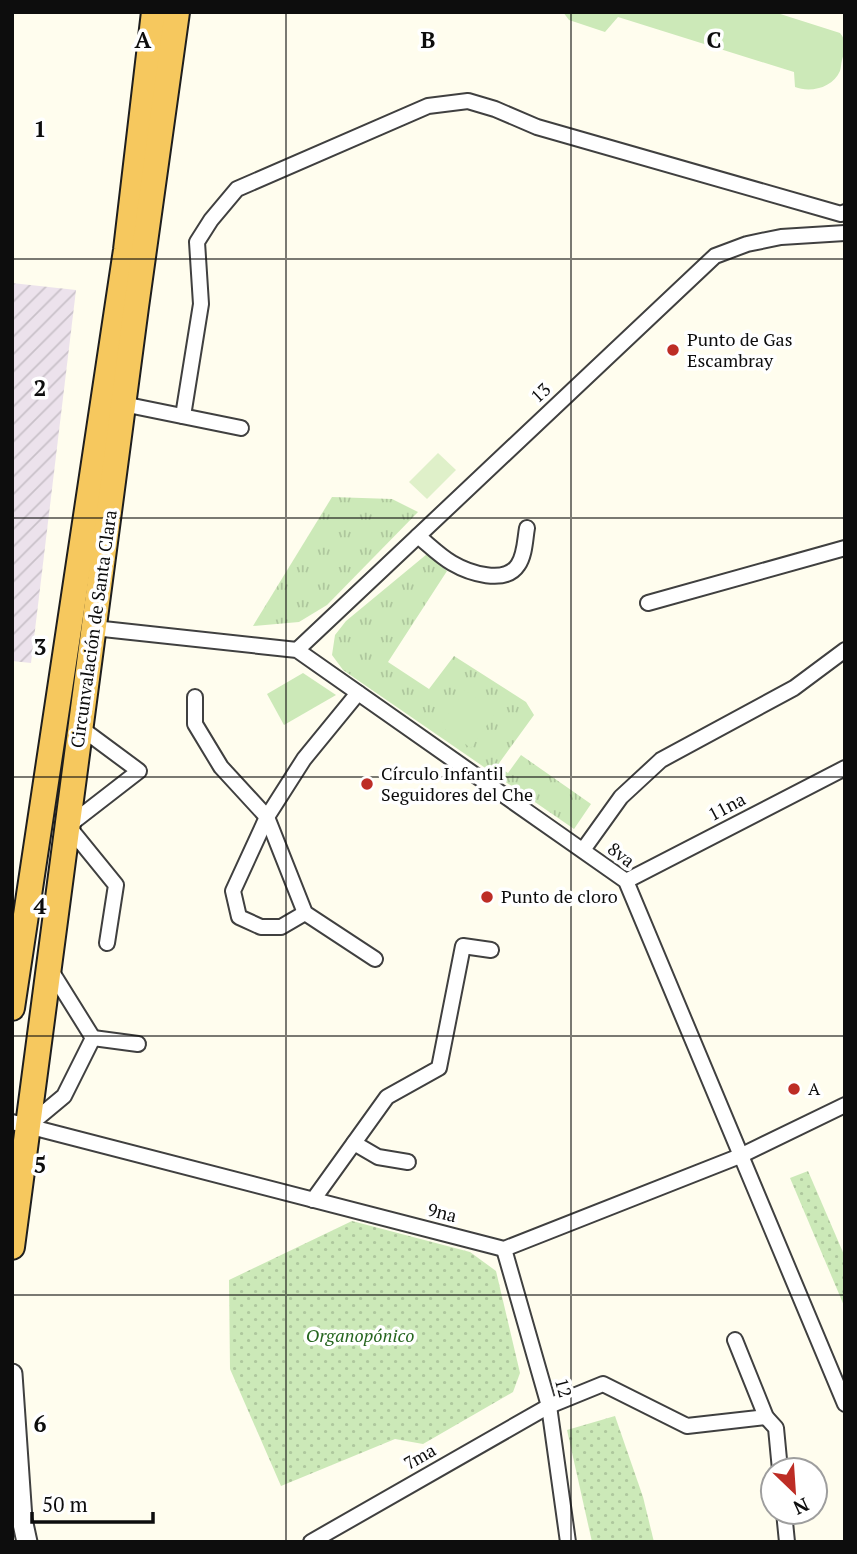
<svg xmlns="http://www.w3.org/2000/svg" width="857" height="1554" font-family="'PT Serif',serif">
  <style>
    .industrial { fill: url(#industrial-furrows) }
    .grass { fill: url(#grass-tufts) }
    .park { fill: #cce9b8 }
    .garden { fill: url(#garden-dots) }
    .pitch { fill: #dff0c9 }
    .lines { fill: none; stroke-linecap: round; stroke-linejoin: round }
    .minor-casing { stroke: #404040; stroke-width: 18 }
    .tertiary-casing { stroke: #404040; stroke-width: 23 }
    .trunk-casing { stroke: #1e1e1e; stroke-width: 28 }
    .minor { stroke: #fff; stroke-width: 14 }
    .tertiary { stroke: #fff; stroke-width: 19 }
    .trunk { stroke: #f6c85e; stroke-width: 24 }
    .grid { fill: none; stroke: #0d0d0d; stroke-width: 2; stroke-opacity: 0.55 }
    .poi-dot { fill: #bd2d25; stroke: #fff; stroke-width: 2.5 }
    .labels { text-anchor: middle; stroke-width: 7; stroke-linejoin: round; paint-order: stroke }
    .poi-label { font-size: 18px; fill: #0d0d0d; stroke: #fff; text-anchor: start }
    .street-label { font-size: 18px; fill: #0d0d0d; stroke: #fff }
    .park-label { font-size: 18px; font-style: italic; fill: #25651e; stroke: #fff }
    .grid-label { font-size: 23px; text-anchor: middle; font-weight: bold; fill: #0d0d0d; stroke: #fff; stroke-width: 7; stroke-linejoin: round; paint-order: stroke }
  </style>
  <defs>
    <pattern id="industrial-furrows" width="10" height="10" patternUnits="userSpaceOnUse" patternTransform="scale(1.75)"><rect width="10" height="10" fill="#ece2ec"/><path d="M-1 1l2-2M0 10L10 0M9 11l2-2" fill="none" stroke="#c9c1c9"/></pattern>
    <pattern id="grass-tufts" width="24" height="20" patternUnits="userSpaceOnUse" patternTransform="scale(1.75)"><rect width="24" height="20" fill="#cce9b8"/><path d="M3 7l-1-3M5 7V3M7 7l1-3M15 17l-1-3M17 17v-4M19 17l1-3" fill="none" stroke="#aec79d"/></pattern>
    <pattern id="garden-dots" width="8" height="8" patternUnits="userSpaceOnUse" patternTransform="scale(1.75)"><rect width="8" height="8" fill="#cce9b8"/><path d="M2 2h.1M6 6h.1" fill="none" stroke="#aec79d" stroke-width="1.8" stroke-linecap="round"/></pattern>
  </defs>
  <rect width="100%" height="100%" fill="#fffdee"/>
  <path class="industrial" d="M12 283 76 290 31 663 12 661Z"/>
  <g class="grass">
    <path d="M332 497 392 499 418 512 327 605 299 622 253 626Z"/>
    <path d="M427 554 447 571 388 662 429 689 454 656 526 702 534 715 497 766 508 773 521 755 591 804 574 829 343 670 332 655 335 635 346 621Z"/>
  </g>
  <g class="park">
    <path d="M563 12H774L840 33C847 41 845 50 842 60 841 64 841 68 840 71 833 88 810 93 795 87L794 72 618 17 605 32 569 20Z"/>
    <path d="M303 673 336 695 284 725 267 694Z"/>
    <path d="M465 690 496 712 471 748 440 726Z"/>
  </g>
  <g class="garden">
    <path d="M808 1171 845 1257V1308L790 1178Z"/>
    <path d="M352 1221 470 1252 496 1271 520 1373 513 1392 423 1444 395 1439 281 1486 230 1369 229 1280Z"/>
    <path d="M615 1416 643 1497 654 1542H592L567 1430Z"/>
  </g>
  <path class="pitch" d="M438 453 456 470 427 499 409 482Z"/>
  <g class="lines">
    <defs>
      <g id="minor">
        <path d="M123 404 241 428"/>
        <path d="M183 416 201 304 197 242 211 220 237 189 428 106 468 101 495 109 537 127 841 214 845 212"/>
        <path d="M418 536C429 545 440 556 452 563 469 573 505 585 518 565 525 555 525 539 527 528"/>
        <path d="M648 603 845 548"/>
        <path d="M94 628 297 650 626 881 845 1404"/>
        <path d="M297 650 715 256 747 244 781 237 845 233"/>
        <path d="M195 697V724L221 767 267 817 305 913 375 959"/>
        <path d="M81 728 139 771 68 826 116 885 107 943"/>
        <path d="M583 850 621 797 661 760 794 688 845 650"/>
        <path d="M626 881 845 768"/>
        <path d="M305 913 281 927H261L239 917 233 891 267 817 304 759 358 693"/>
        <path d="M93 1038 138 1044"/>
        <path d="M12 1122 504 1249 740 1156 845 1105"/>
        <path d="M28 1126 64 1096 93 1038 50 969"/>
        <path d="M354 1143 378 1157 408 1162"/>
        <path d="M313 1200 387 1097 439 1068 463 946 491 950"/>
        <path d="M504 1249 549 1406 568 1542"/>
        <path d="M735 1340 766 1417 776 1428 780 1470"/>
        <path d="M784 1512 787 1542"/>
        <path d="M311 1542 549 1406 603 1384 687 1426 766 1417"/>
      </g>
      <path id="tertiary" d="M12 1374 22 1519 27 1542"/>
      <g id="trunk">
        <path d="M12 1008 126 250 154 12"/>
        <path d="M12 1247 136 307 177 12"/>
      </g>
    </defs>
    <use href="#minor" class="minor-casing"/>
    <use href="#tertiary" class="tertiary-casing"/>
    <use href="#trunk" class="trunk-casing"/>
    <use href="#minor" class="minor"/>
    <use href="#tertiary" class="tertiary"/>
    <use href="#trunk" class="trunk"/>
  </g>
  <path class="grid" d="M286 12V1542M571 12V1542M12 259H845M12 518H845M12 777H845M12 1036H845M12 1295H845"/>
  <g class="poi-dot">
    <circle cx="673" cy="350" r="7"/>
    <circle cx="367" cy="784" r="7"/>
    <circle cx="487" cy="897" r="7"/>
    <circle cx="794" cy="1089" r="7"/>
  </g>
  <g class="labels">
    <g class="poi-label">
      <text x="687" y="346">Punto de Gas<tspan x="687" dy="21">Escambray</tspan></text>
      <text x="381" y="780">Círculo Infantil<tspan x="381" dy="21">Seguidores del Che</tspan></text>
      <text x="501" y="903">Punto de cloro</text>
      <text x="808" y="1095">A</text>
    </g>
    <g class="street-label">
      <text transform="translate(541 393) rotate(-43)" y="6">13</text>
      <text transform="translate(94 629) rotate(-82)" y="6">Circunvalación de Santa Clara</text>
      <text transform="translate(727 807) rotate(-28)" y="6">11na</text>
      <text transform="translate(621 855) rotate(37)" y="6">8va</text>
      <text transform="translate(442 1213) rotate(14)" y="6">9na</text>
      <text transform="translate(563 1388) rotate(75)" y="6">12</text>
      <text transform="translate(420 1457) rotate(-30)" y="6">7ma</text>
    </g>
    <g class="park-label">
      <text x="360" y="1342">Organopónico</text>
    </g>
  </g>
  <g class="grid-label">
    <text x="143" y="48">A</text>
    <text x="428" y="48">B</text>
    <text x="714" y="48">C</text>
    <text x="40" y="137">1</text>
    <text x="40" y="396">2</text>
    <text x="40" y="655">3</text>
    <text x="40" y="914">4</text>
    <text x="40" y="1173">5</text>
    <text x="40" y="1432">6</text>
  </g>
  <rect width="857" height="1554" fill="none" stroke="#0d0d0d" stroke-width="28"/>
  <g transform="translate(794 1491) rotate(155)"><circle r="33" fill="#ffffff" stroke="#9e9e9e" stroke-width="2"/>
  <path d="M0-5L12 26L0 18L-12 26Z" fill="#bd2d25"/>
  <text y="-10" font-size="19" font-weight="bold" text-anchor="middle" fill="#0d0d0d">N</text>
  </g>
  <path d="M32 1512v10h121v-10" fill="none" stroke="#0d0d0d" stroke-width="3.5"/>
  <text x="42" y="1512" font-size="21" fill="#0d0d0d" stroke="#ffffff" stroke-width="5" paint-order="stroke">50 m</text>
</svg>
